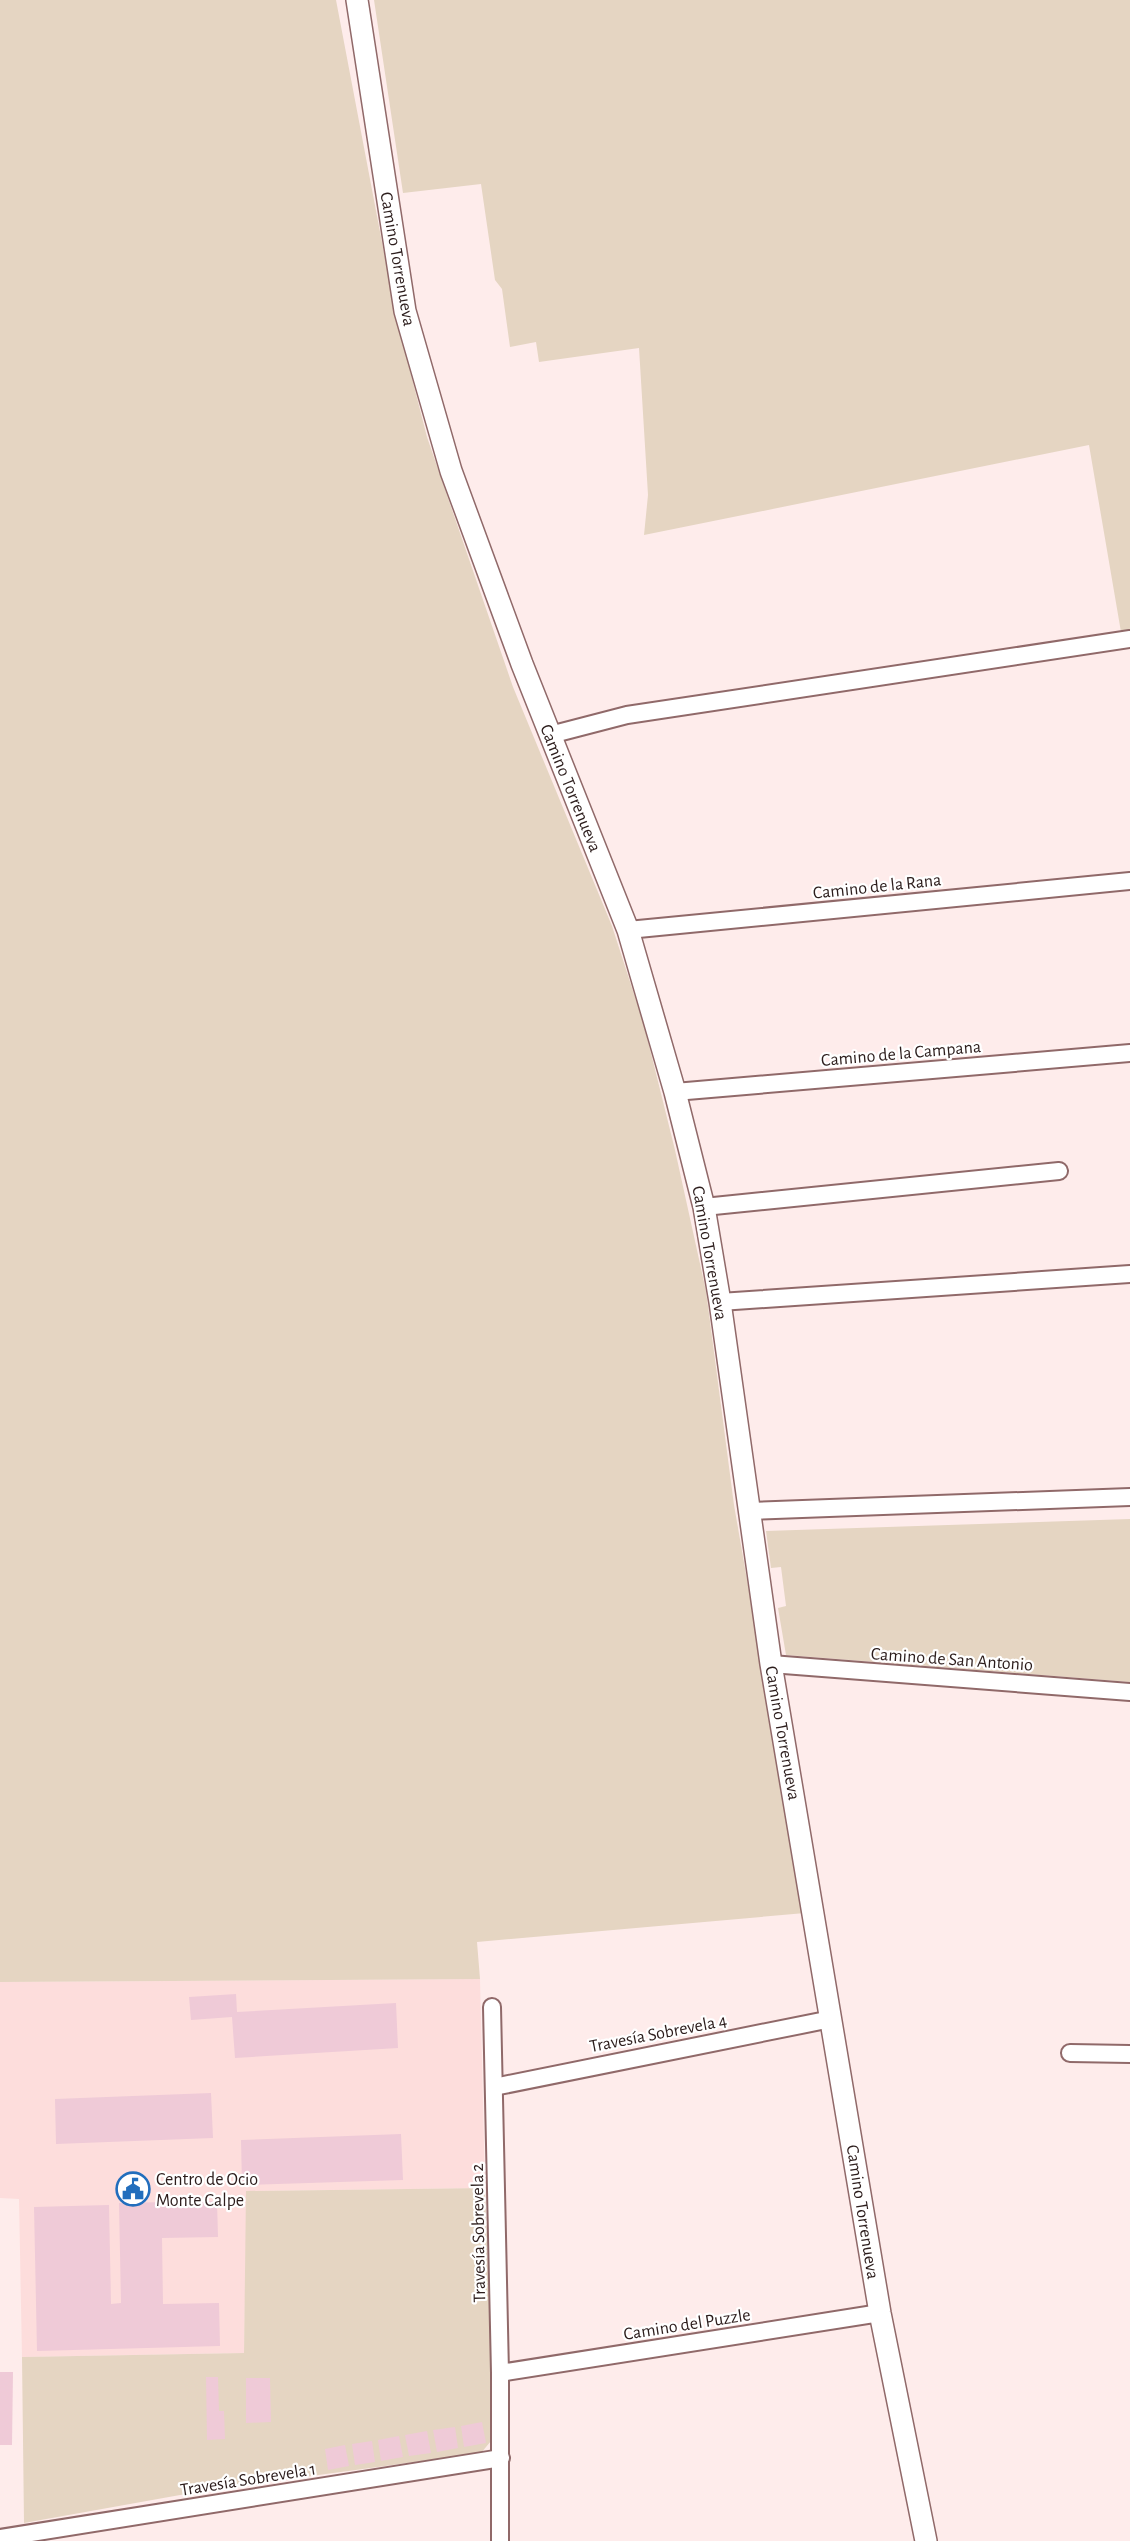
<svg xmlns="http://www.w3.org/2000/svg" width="1130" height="2541" font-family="'Alegreya Sans',sans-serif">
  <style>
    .built { fill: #fddddc }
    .green { fill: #e5d5c2 }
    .building { fill: #efcad7 }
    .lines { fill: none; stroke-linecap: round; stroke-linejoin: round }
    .minor-casing { stroke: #906969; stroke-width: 20 }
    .tertiary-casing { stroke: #906969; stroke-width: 24 }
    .minor { stroke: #fff; stroke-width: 16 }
    .tertiary { stroke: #fff; stroke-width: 21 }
    .labels { text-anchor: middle; stroke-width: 4.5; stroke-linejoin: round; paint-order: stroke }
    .street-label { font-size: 18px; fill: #2c1d1c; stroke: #fff }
    .poi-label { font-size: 18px; fill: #2c1d1c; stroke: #fff; text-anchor: start }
  </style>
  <rect width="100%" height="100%" fill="#feeceb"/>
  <path class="built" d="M480 1979 485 2188 247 2191 244 2353 22 2357 19 2199 0 2198V1982Z"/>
  <g class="green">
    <path d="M0 0H336L396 316 427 437 513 687 612 926 644 1025 675 1150 706 1291 734 1505 805 1913 477 1942 480 1979 0 1982Z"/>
    <path d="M374 0H1130V631L1121 632 1089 445 644 535 648 495 639 348 539 362 536 342 510 347 502 289 495 280 481 184 403 193Z"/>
    <path d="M1130 1519V1682L786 1655 778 1608 786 1606 781 1567 771 1568 766 1531Z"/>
    <path d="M485 2188 492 2374 491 2441 481 2453 208 2490 24 2523 22 2357 244 2353 246 2191Z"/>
  </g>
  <g class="building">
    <path d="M236 1994 237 2012 396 2003 398 2048 235 2058 232 2017 191 2020 189 1997Z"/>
    <path d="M211 2093 213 2138 56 2144 55 2099Z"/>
    <path d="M401 2134 403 2180 242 2185 241 2140Z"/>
    <path d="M217 2201 218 2237 162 2238 163 2304 219 2303 220 2346 37 2351 34 2207 109 2205 111 2304 121 2303 119 2203Z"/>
    <path d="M0 2372H13L12 2445H0Z"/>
    <path d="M206 2377H218L219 2411H224L225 2439 207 2440Z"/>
    <path d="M246 2378H270L271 2422 246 2423Z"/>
    <path d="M482 2422 486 2443 464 2447 461 2426Z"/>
    <path d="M455 2427 458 2448 437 2452 433 2430Z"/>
    <path d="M427 2431 431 2453 409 2456 405 2435Z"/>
    <path d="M399 2436 403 2457 381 2461 378 2440Z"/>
    <path d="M372 2441 375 2462 355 2465 352 2444Z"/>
    <path d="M345 2445 349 2466 328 2470 325 2449Z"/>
  </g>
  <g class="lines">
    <defs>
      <g id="minor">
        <path d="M550 735 627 715 1130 639"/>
        <path d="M628 930 1130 881"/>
        <path d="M675 1092 1130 1053"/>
        <path d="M704 1207 1059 1171"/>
        <path d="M720 1302 1130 1274"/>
        <path d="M749 1511 1130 1497"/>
        <path d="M771 1664 1130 1692"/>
        <path d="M492 2007 500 2373V2541"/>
        <path d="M1070 2053 1130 2054"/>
        <path d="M494 2087 831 2019"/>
        <path d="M500 2373 880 2313"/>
        <path d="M0 2538 501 2458"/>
      </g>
      <path id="tertiary" d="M357 0 405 311 451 471 522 664 628 930 675 1092 704 1207 720 1302 771 1664 880 2313 926 2541"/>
    </defs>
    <use href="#minor" class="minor-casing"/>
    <use href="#tertiary" class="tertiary-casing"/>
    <use href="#minor" class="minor"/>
    <use href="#tertiary" class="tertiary"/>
  </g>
  <defs>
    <symbol id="civic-ring" viewBox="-11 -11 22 22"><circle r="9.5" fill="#fff" stroke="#226ebd" stroke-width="1.5"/><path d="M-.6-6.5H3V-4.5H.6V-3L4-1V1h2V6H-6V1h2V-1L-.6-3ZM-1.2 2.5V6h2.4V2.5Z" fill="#226ebd"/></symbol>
  </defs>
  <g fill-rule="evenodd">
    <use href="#civic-ring" x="114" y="2170" width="38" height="38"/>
  </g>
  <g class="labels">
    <g class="street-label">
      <text transform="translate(398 259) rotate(80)" y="6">Camino Torrenueva</text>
      <text transform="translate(571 788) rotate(68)" y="6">Camino Torrenueva</text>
      <text transform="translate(877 886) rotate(-6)" y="6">Camino de la Rana</text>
      <text transform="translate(901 1053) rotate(-5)" y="6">Camino de la Campana</text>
      <text transform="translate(710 1253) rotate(80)" y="6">Camino Torrenueva</text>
      <text transform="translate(952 1659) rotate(4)" y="6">Camino de San Antonio</text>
      <text transform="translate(783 1733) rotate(80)" y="6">Camino Torrenueva</text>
      <text transform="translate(658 2033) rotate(-11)" y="6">Travesía Sobrevela 4</text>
      <text transform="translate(863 2212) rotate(81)" y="6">Camino Torrenueva</text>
      <text transform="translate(478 2233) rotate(-91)" y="6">Travesía Sobrevela 2</text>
      <text transform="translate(687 2324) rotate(-9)" y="6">Camino del Puzzle</text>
      <text transform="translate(248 2479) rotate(-9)" y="6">Travesía Sobrevela 1</text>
    </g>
    <g class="poi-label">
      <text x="156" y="2185">Centro de Ocio<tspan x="156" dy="21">Monte Calpe</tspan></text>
    </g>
  </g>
</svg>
